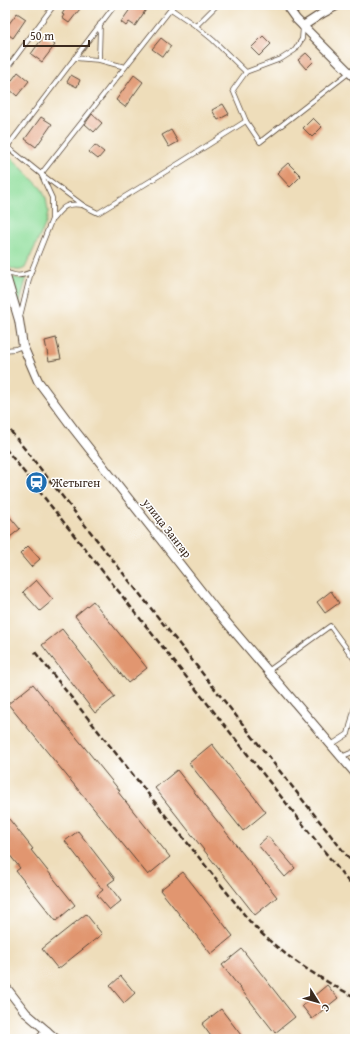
<svg xmlns="http://www.w3.org/2000/svg" width="360" height="1044" font-family="'Gentium Book Plus',serif">
  <style>
    .green { fill: #90de9c; stroke: #66845d }
    .building { fill: #e1966f }
    .lines { fill: none; stroke-linecap: round; stroke-linejoin: round }
    .lane-casing { stroke: #564535; stroke-width: 5.5 }
    .street-casing { stroke: #564535; stroke-width: 10 }
    .lane { stroke: #fff; stroke-width: 4 }
    .street { stroke: #fff; stroke-width: 8 }
    .rail { stroke: #3b2a1e; stroke-width: 2.5; stroke-dasharray: 6 3; stroke-linecap: butt }
    .labels { text-anchor: middle; stroke-width: 3; stroke-linejoin: round; paint-order: stroke }
    .poi-label { font-size: 12px; fill: #3b2a1e; stroke: #fff; text-anchor: start }
    .street-label { font-size: 12px; fill: #3b2a1e; stroke: #fff }
  </style>
  <rect width="100%" height="100%" fill="#fff"/>
  <filter id="ink" filterUnits="userSpaceOnUse"><feTurbulence type="fractalNoise" baseFrequency=".025" numOctaves="2"/><feDisplacementMap in="SourceGraphic" scale="8" xChannelSelector="R" yChannelSelector="G"/><feConvolveMatrix kernelMatrix="1 2 1 2 8 2 1 2 1" color-interpolation-filters="sRGB"/></filter>
  <filter id="wash" filterUnits="userSpaceOnUse"><feTurbulence type="fractalNoise" baseFrequency=".012" numOctaves="4" result="noise"/><feDisplacementMap in="SourceGraphic" scale="16" xChannelSelector="R" yChannelSelector="G"/><feGaussianBlur stdDeviation="0.9" result="paint"/><feColorMatrix in="noise" values="0 0 0 0 0 0 0 0 0 0 0 0 0 0 0 0 0 1.4 0 .05"/><feComposite in="paint" operator="in"/></filter>
  <g filter="url(#wash)">
    <rect width="100%" height="100%" fill="#eeddba"/>
    <g class="green">
      <path d="M5 154 13 159 41 188 46 198 48 211 46 223 25 268C18 273 8 269 5 261Z"/>
      <path d="M8 276 21 279 27 276 19 306Z"/>
    </g>
    <g id="blocks">
      <g class="building">
        <path d="M68 5H83L69 23 62 18 64 15 62 14Z"/>
        <path d="M133 5H149L135 26 129 22 126 26 121 22Z"/>
        <path d="M17 13 26 19 13 38 5 32V29Z"/>
        <path d="M44 36 55 45 42 62 31 54Z"/>
        <path d="M263 36 271 44 259 56 251 48Z"/>
        <path d="M161 38 171 46 163 57 152 49Z"/>
        <path d="M306 53 314 61 306 69 298 60Z"/>
        <path d="M18 72 29 81 17 96 7 87Z"/>
        <path d="M71 75 80 80 77 87 67 82Z"/>
        <path d="M134 75 143 82 125 107 116 100Z"/>
        <path d="M223 104 229 114 218 120 212 110Z"/>
        <path d="M92 114 102 123 94 132 85 124Z"/>
        <path d="M41 117 52 124 36 147 25 139Z"/>
        <path d="M313 118 322 127 312 137 303 128Z"/>
        <path d="M171 130 178 142 169 147 162 135Z"/>
        <path d="M95 145 104 152 98 159 89 152Z"/>
        <path d="M288 163 301 176 290 187 277 173Z"/>
        <path d="M56 338 61 359 49 361 45 341Z"/>
        <path d="M5 511 20 529 5 541Z"/>
        <path d="M28 546 40 559 31 567 20 554Z"/>
        <path d="M36 580 53 600 40 611 23 592Z"/>
        <path d="M331 591 339 603 325 613 317 602Z"/>
        <path d="M93 601 147 668 128 683 75 616Z"/>
        <path d="M62 629 115 697 95 713 42 645Z"/>
        <path d="M33 684 120 791 118 792 170 857 148 875 8 704Z"/>
        <path d="M212 744 266 812 243 831 189 763Z"/>
        <path d="M177 770 277 897 255 915 155 788Z"/>
        <path d="M5 814 33 849 31 850 75 905 56 921 16 871 20 868 5 849Z"/>
        <path d="M78 831 115 879 108 884 121 901 110 910 97 895 103 890 65 841Z"/>
        <path d="M268 836 295 868 285 877 258 845Z"/>
        <path d="M183 872 233 936 211 954 160 890Z"/>
        <path d="M86 914 102 934 58 969 42 949Z"/>
        <path d="M242 949 295 1017 275 1033 222 965Z"/>
        <path d="M121 976 135 993 124 1003 110 986Z"/>
        <path d="M327 985 338 998 312 1019 302 1006Z"/>
        <path d="M221 1009 244 1039H213L202 1024Z"/>
      </g>
    </g>
  </g>
  <g filter="url(#ink)">
    <use href="#blocks" fill-opacity="0" stroke="#564535" stroke-width="1"/>
    <g class="lines">
      <defs>
        <g id="lane">
          <path d="M171 9 196 26 213 40 246 72"/>
          <path d="M196 26 217 5"/>
          <path d="M74 58 99 60 125 67"/>
          <path d="M99 60 100 24"/>
          <path d="M5 71 54 5"/>
          <path d="M246 121 233 90 246 72 281 59 295 50 302 39 303 26"/>
          <path d="M5 145 41 174 84 206 98 213 178 164 246 121 260 142 355 68"/>
          <path d="M7 147 115 5"/>
          <path d="M53 219C63 207 65 203 82 205"/>
          <path d="M5 272C16 276 20 277 31 272"/>
          <path d="M20 317 31 272 52 219V198L41 174 174 5"/>
          <path d="M5 350 15 349 23 346"/>
          <path d="M268 671 330 626 355 660"/>
          <path d="M331 745 348 734 355 706"/>
          <path d="M341 757 355 751"/>
        </g>
        <g id="street">
          <path d="M286 5 296 19 355 78"/>
          <path d="M303 26 323 13 338 5"/>
          <path d="M5 273 19 320 23 346 38 381 73 428 216 610 355 773"/>
          <path d="M5 986 26 1013 47 1031 56 1039"/>
          <path d="M40 1039 47 1031"/>
        </g>
      </defs>
      <use href="#lane" class="lane-casing"/>
      <use href="#street" class="street-casing"/>
      <use href="#lane" class="lane"/>
      <use href="#street" class="street"/>
      <g class="rail">
        <path d="M5 424 355 866"/>
        <path d="M5 448 355 890"/>
        <path d="M35 652 233 900C241 910 249 922 259 931 287 958 320 979 355 997"/>
      </g>
    </g>
  </g>
  <defs>
    <symbol id="station-disc" viewBox="-11 -11 22 22"><circle r="9.5" fill="#1f6fb2" stroke="#fff"/><path d="M-3-6H3Q5-6 5-4V2Q5 4 3 4L4.5 6H3L1.5 4h-3L-3 6H-4.5L-3 4Q-5 4-5 2V-4Q-5-6-3-6ZM-3.5-4v3h7v-3ZM-3.5 1v1.5H-2V1ZM2 1v1.5H3.5V1Z" fill="#fff"/></symbol>
  </defs>
  <g fill-rule="evenodd">
    <use href="#station-disc" x="24" y="470" width="25" height="25"/>
  </g>
  <g class="labels">
    <g class="poi-label">
      <text x="52" y="487">Жетыген</text>
    </g>
    <g class="street-label">
      <text transform="translate(167 528) rotate(52)" y="4">улица Зангар</text>
    </g>
  </g>
  <rect width="360" height="1044" fill="none" stroke="#fff" stroke-width="20"/>
  <g transform="translate(318 1002) rotate(127)" stroke="#ffffff" stroke-width="3" paint-order="stroke">
  <path d="M0-3L7 15L0 10L-7 15Z" fill="#3b2a1e"/>
  <text y="-6" font-size="11" font-weight="bold" text-anchor="middle" fill="#3b2a1e">С</text>
  </g>
  <path d="M24 40v6h65v-6" fill="none" stroke="#3b2a1e" stroke-width="2"/>
  <text x="30" y="40" font-size="12" fill="#3b2a1e" stroke="#ffffff" stroke-width="3" paint-order="stroke">50 m</text>
</svg>
